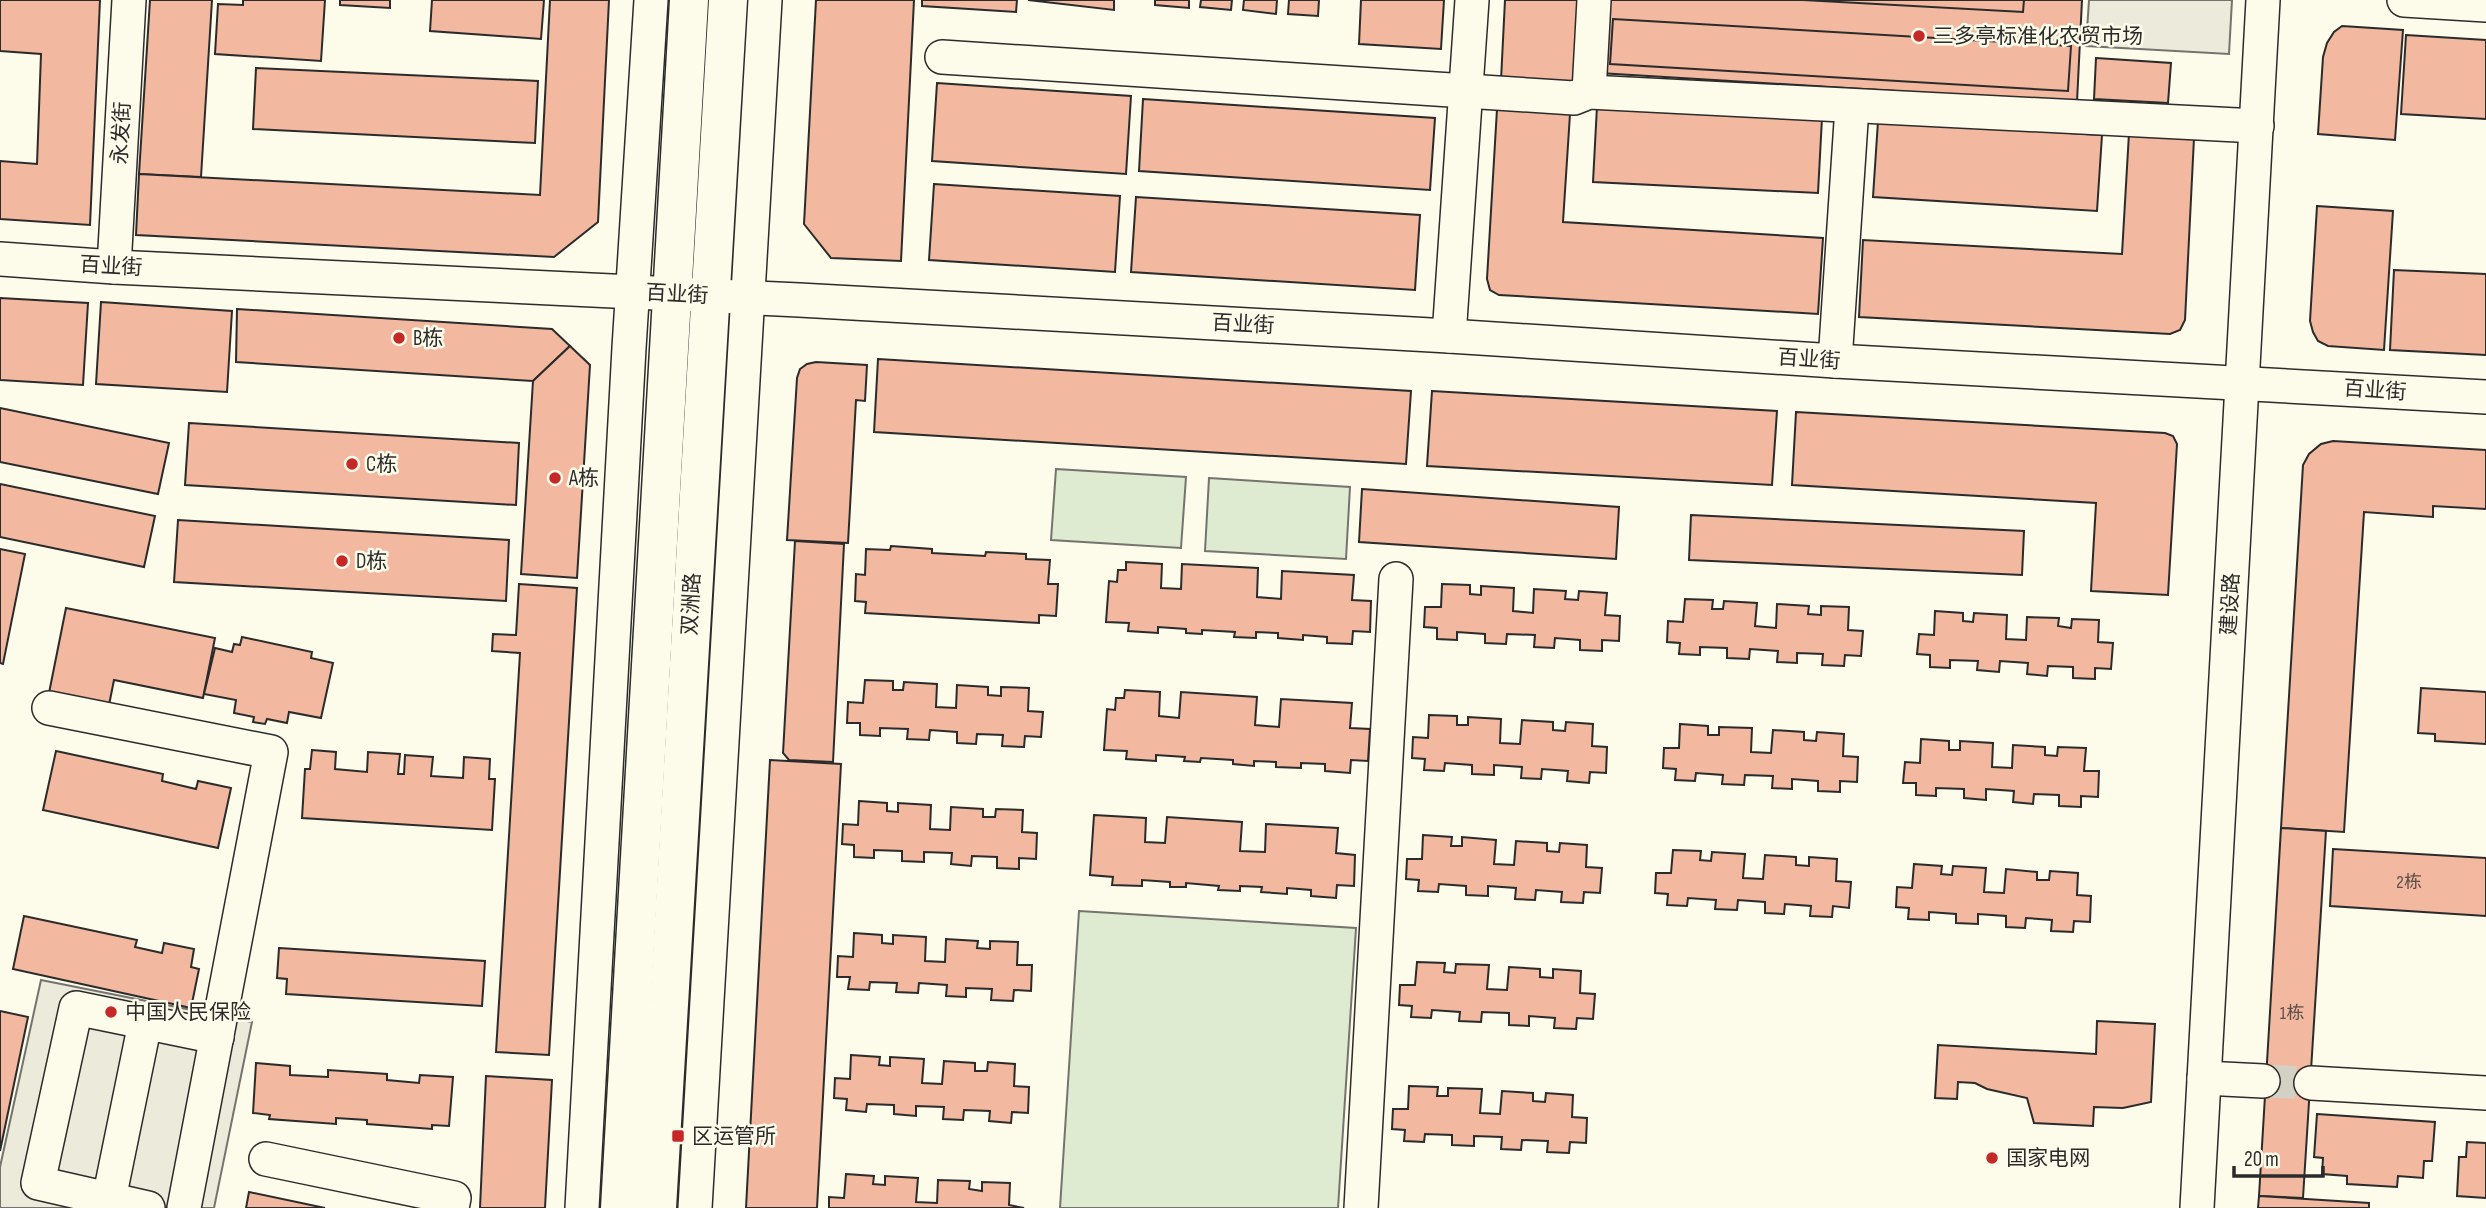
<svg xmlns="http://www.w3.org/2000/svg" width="2486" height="1208" font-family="'Sofia Sans Condensed','Noto Sans SC',sans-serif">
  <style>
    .green { fill: #deebd1; stroke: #74746e; stroke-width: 2 }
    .parking { fill: #eceadb; stroke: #74746e; stroke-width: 2 }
    .building { fill: #f2b8a0; stroke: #2b2b2b; stroke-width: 2 }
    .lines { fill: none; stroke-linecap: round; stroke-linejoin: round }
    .minor-tunnel { stroke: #d3d1c4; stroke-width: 33; stroke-dasharray: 33 17; stroke-linecap: butt }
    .minor-casing { stroke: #2b2b2b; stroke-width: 36 }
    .major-casing { stroke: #2b2b2b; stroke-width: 41 }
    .minor { stroke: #fdfbea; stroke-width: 33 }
    .major { stroke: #fdfbea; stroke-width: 38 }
    .poi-dot { fill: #c62828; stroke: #fdfbea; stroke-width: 2.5 }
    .labels { text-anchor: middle; stroke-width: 5; stroke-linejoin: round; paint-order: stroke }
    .number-label { font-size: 18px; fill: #5d4e48 }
    .poi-label { font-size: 21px; fill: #2b2b2b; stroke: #fdfbea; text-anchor: start }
    .street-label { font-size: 21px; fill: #2b2b2b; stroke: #fdfbea }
  </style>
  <rect width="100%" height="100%" fill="#fdfbea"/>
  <g class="green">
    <path d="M1056 469 1186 477 1181 548 1051 540Z"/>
    <path d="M1209 478 1350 487 1346 559 1205 551Z"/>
    <path d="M1079 911 1356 928 1338 1208H1060Z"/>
  </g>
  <g class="parking">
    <path d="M2089 0H2232L2229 54 2086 46Z"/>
    <path d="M41 980 252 1022 214 1208H0V1167Z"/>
  </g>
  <g class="building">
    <path d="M0 0H100L90 225 0 219V161L37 164 41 54 0 51Z"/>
    <path d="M150 0H212L201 177 139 174Z"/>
    <path d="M243 0H325L321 61 215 54 218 4 243 5Z"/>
    <path d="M340 0H390V8L340 5Z"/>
    <path d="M432 0H544L541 39 430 31Z"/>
    <path d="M550 0H609L598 222 554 257 136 235 139 174 540 195Z"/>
    <path d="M816 0H914L901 261 831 258 804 224Z"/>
    <path d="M922 0H1017L1016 12 922 6Z"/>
    <path d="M1028 0H1114V10Z"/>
    <path d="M1155 0H1189V8L1155 5Z"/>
    <path d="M1201 0H1232L1231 10 1200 7Z"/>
    <path d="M1244 0H1277L1276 14 1243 10Z"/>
    <path d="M1289 0H1319L1318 16 1288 14Z"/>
    <path d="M1361 0H1444L1441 49 1359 44Z"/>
    <path d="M1505 0H1578L1573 84 1501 80Z"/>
    <path d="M1604 0H2082L2077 102 1599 73Z"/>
    <path d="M1803 0H2024L2023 12Z"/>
    <path d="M1613 19 2071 46 2068 91 1610 64Z"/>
    <path d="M2342 26 2403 30 2395 140 2318 134 2323 57 2327 43 2334 32Z"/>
    <path d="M2406 35 2486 40V119L2401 114Z"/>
    <path d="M2096 58 2171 63 2168 103 2094 99Z"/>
    <path d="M256 68 538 81 535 143 253 129Z"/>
    <path d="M937 83 1131 96 1126 174 932 161Z"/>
    <path d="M1143 99 1435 118 1430 190 1139 171Z"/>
    <path d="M1597 106 1822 118 1818 193 1593 182Z"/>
    <path d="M1497 109 1570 114 1563 222 1823 238 1818 314 1499 295 1490 290 1487 279Z"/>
    <path d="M1878 121 2102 135 2097 211 1873 197Z"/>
    <path d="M2129 133 2194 138 2185 320 2180 330 2170 334 1859 317 1863 240 2122 254Z"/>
    <path d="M934 184 1120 196 1115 272 929 260Z"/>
    <path d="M1136 197 1420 215 1415 290 1131 272Z"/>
    <path d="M2317 206 2393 211 2384 350 2328 346 2318 341 2313 332 2310 321Z"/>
    <path d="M2394 270 2486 274V355L2390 350Z"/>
    <path d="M0 298 88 303 83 385 0 380Z"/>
    <path d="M101 302 232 311 227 392 96 384Z"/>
    <path d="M237 309 552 329 570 346 533 381 236 362Z"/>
    <path d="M570 346 590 365 577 578 521 574 533 381Z"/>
    <path d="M878 359 1411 391 1406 464 874 432Z"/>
    <path d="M816 362 867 365 865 401 856 400 848 543 787 540 797 378 800 369 807 364Z"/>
    <path d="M1432 391 1777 411 1772 485 1427 466Z"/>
    <path d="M0 408 169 443 158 494 0 462Z"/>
    <path d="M1796 412 2165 433 2173 436 2177 444 2168 595 2091 591 2096 503 1792 485Z"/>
    <path d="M189 423 519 443 516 505 185 485Z"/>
    <path d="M2333 441 2486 450V509L2433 506V517L2364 512 2344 832 2281 828 2303 465 2309 454 2321 444Z"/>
    <path d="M0 484 155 516 144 567 0 537Z"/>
    <path d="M1362 489 1619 507 1616 559 1359 542Z"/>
    <path d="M1691 515 2024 531 2022 575 1689 560Z"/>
    <path d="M178 520 509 540 506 601 174 582Z"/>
    <path d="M795 541 844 544 833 762 789 760 783 753Z"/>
    <path d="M891 546 932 549V553L985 556 986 552 1026 554V559L1050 560 1048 584H1058L1056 616 1039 615V623L865 613 866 602 855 601 856 574 865 575 866 549 890 550Z"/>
    <path d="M0 549 25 554 3 664 0 663Z"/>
    <path d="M1126 562 1162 564 1161 588 1181 589 1182 564 1258 568 1257 597 1281 599 1282 571 1354 575 1352 600 1371 601 1370 632 1353 631 1352 644 1327 643V637L1303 635V640L1278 638V633L1256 632V638L1234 637 1235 632 1202 630V634L1186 633V629L1158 627V633L1128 631 1129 623 1106 622 1109 581 1117 582 1118 570H1126Z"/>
    <path d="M519 584 577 588 549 1055 496 1052 520 653 492 651 493 634 516 635Z"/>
    <path d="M1442 584 1470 585V594L1481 595V586L1514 588 1513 611 1533 613 1534 589 1566 591 1565 599 1578 600 1579 591 1607 593 1605 615 1620 616 1619 641 1602 640V651L1580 650V640L1555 638 1554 648 1534 647 1535 635 1507 634 1506 644 1485 643V634L1457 632V640L1437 639V628L1424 627 1425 607H1441Z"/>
    <path d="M1685 599 1713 600 1712 609H1723L1724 601 1757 603 1755 626 1776 628 1777 604 1809 606 1808 614 1821 615V606L1849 607 1848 630 1863 631 1861 656 1845 655 1844 666 1822 665 1823 654 1797 653V663L1777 662 1778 651 1750 649 1749 659 1727 658V648L1700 647V655L1679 654 1680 643 1667 642 1668 621 1683 622Z"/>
    <path d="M66 608 215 638 203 698 114 680 108 710 48 698Z"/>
    <path d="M1935 611 1963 613V621L1973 622 1974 613 2007 615 2006 639 2026 640 2027 617 2059 618 2058 626 2071 628 2072 619 2099 620 2098 642 2113 643 2111 669 2095 668V679L2073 678V667L2048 666 2047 676 2027 674 2028 663 2000 661 1999 672 1977 670 1978 661 1950 660V668L1930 667V655L1917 654 1919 634 1934 635Z"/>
    <path d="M242 637 312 652 311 658 333 663 321 718 289 712 287 723 267 719 265 724 253 722 254 717 234 713 236 700 204 694 215 648 232 652 234 644 240 645Z"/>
    <path d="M865 680 893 681V690H903L904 682 937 684 936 707 956 708 957 685 988 687V695L1001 696V687L1029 688 1028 711 1043 712 1041 737 1025 736 1024 747 1002 746 1003 735 977 734 976 744 957 743V732L930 730 929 740 907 739 908 729 880 728V736L860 735V723H847L848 702 863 703Z"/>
    <path d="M2421 688 2486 692V744L2435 741V734L2418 733Z"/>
    <path d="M1125 690 1160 692 1159 716 1179 718 1181 692 1257 697 1255 725 1279 727 1281 699 1352 703 1350 728 1370 729 1368 761 1351 760 1350 773 1325 771V764L1301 763V768L1276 767V762L1254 761V766L1233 764V760L1201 758 1200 762 1184 761 1185 757 1156 755V761L1126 759 1127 751 1104 750 1107 709 1115 710 1116 698H1124Z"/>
    <path d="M1429 715 1457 716V725H1468V717L1501 719 1500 743 1520 744 1522 720 1553 722V730L1565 731 1566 722 1593 724 1592 746 1607 747 1606 773 1590 772 1589 783 1567 781 1568 771 1542 769 1541 779 1521 778 1522 767 1494 765V775L1472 774V765L1445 763 1444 771 1424 770 1425 759 1412 758 1413 737 1428 738Z"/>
    <path d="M1680 724 1708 726V735H1719V727L1752 728 1751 752 1771 753 1773 730 1804 732V740L1816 741 1817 732 1844 734 1843 756 1858 757 1857 782 1840 781V792L1818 791V781L1792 779V789L1772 788 1773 776 1745 775 1744 785 1722 784 1723 775 1696 773 1695 781 1675 780 1676 769 1663 768 1664 748H1679Z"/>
    <path d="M1921 739 1949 741V750H1960V741L1993 743 1992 767 2012 768 2013 745 2045 747V755L2057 756 2058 747 2086 748 2084 771H2099L2098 797 2081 796V807L2059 806V795L2034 794 2033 804 2013 802 2014 791 1986 789V800L1964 798V789L1936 788V796L1916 795V783H1903L1905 762 1920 763Z"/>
    <path d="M312 750 336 752 335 769 367 772 368 752 400 754 398 774H404L405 755 433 757 431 776 463 778 464 757 490 759 489 779H495L492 830 302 818 305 769H310Z"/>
    <path d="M56 751 163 774 162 781 196 789 198 781 231 788 218 848 43 810Z"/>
    <path d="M770 760 841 764 817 1208H746Z"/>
    <path d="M859 801 887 803V811L898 812V803L931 805 930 829 950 830 951 807 983 809V817H995L996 809 1023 810 1022 832 1037 833 1036 859 1019 858V869L997 868V857L972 856 971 866 951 864 952 853 924 852V862L902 861V851L874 850V858L854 857V845L842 844 843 824 858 825Z"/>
    <path d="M1094 815 1146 818 1145 842 1165 843 1167 817 1242 822 1240 851 1265 852 1266 824 1338 828 1336 853 1355 855 1354 886 1337 885 1336 898 1311 896V890L1287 888V894L1261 892 1262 887 1240 886V891L1218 890 1219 886 1186 883V887H1170V882L1142 880V886L1112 885 1113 877 1090 875Z"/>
    <path d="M2281 828 2326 831 2303 1198 2259 1196Z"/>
    <path d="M1423 835 1452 837 1451 846H1462V837L1496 840 1494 864 1514 865 1516 841 1547 843V851L1559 852 1560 843 1587 845 1586 867 1602 868 1600 893 1584 892 1583 903 1561 902 1562 892 1536 890 1535 900 1515 899 1516 888 1488 886V896L1466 895V886L1439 884 1438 892 1418 891 1419 880 1406 879 1407 859H1422Z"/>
    <path d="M2333 849 2486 858V916L2330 906Z"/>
    <path d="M1673 850 1701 851 1700 860 1711 861 1712 852 1745 854 1743 878 1763 879 1765 855 1796 857V865L1809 866V857L1837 859 1836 881 1851 882 1849 908 1833 906 1832 917 1810 916 1811 906 1785 904 1784 914 1765 913V902L1738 900 1737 910 1715 909 1716 900 1688 898 1687 906 1667 905 1668 894 1655 893 1656 873H1671Z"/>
    <path d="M1914 864 1942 866 1941 874 1952 875 1953 866 1986 868 1984 892 2004 893 2006 869 2037 872V880H2049L2050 871 2078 873 2077 895 2091 896 2090 922 2074 921 2073 932 2051 931 2052 920 2026 918 2025 928 2006 927V916L1978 914V924L1956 923V914L1929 912V920L1908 919 1909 908 1896 907 1897 887 1912 888Z"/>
    <path d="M24 916 137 940 135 947 162 953 164 943 194 949 191 967 199 969 191 1008 13 969Z"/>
    <path d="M854 933 882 935V943L893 944V935L926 937 925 961 945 962 946 939 978 941 977 948 990 949V941L1018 942 1017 965H1032L1031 991 1014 990 1013 1001 991 1000 992 989 966 988V997L946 996 947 985 919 983 918 993 896 992 897 983 870 982 869 990 848 989 850 977H837L838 956 853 957Z"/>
    <path d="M279 948 485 961 482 1006 286 994 287 979 277 978Z"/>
    <path d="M1417 962 1445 963 1444 972 1455 973 1456 964 1489 965 1487 989 1507 990 1509 967 1540 969V977L1553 978V969L1581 971 1580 993 1595 994 1593 1019 1577 1018 1576 1029 1554 1028 1555 1018 1529 1016V1026L1509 1025V1013L1482 1012 1481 1022 1459 1021 1460 1012 1432 1010 1431 1018 1411 1017 1412 1006 1399 1005 1400 985H1415Z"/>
    <path d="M0 1011 28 1017 0 1151Z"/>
    <path d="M2097 1021 2155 1024 2151 1102 2123 1108 2094 1107 2093 1126 2034 1123 2027 1098 1987 1089 1975 1083 1958 1082 1957 1099 1935 1098 1938 1045 2096 1054Z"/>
    <path d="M851 1055 880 1057 879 1065 890 1066V1057L924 1059 922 1083 942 1084 944 1061 975 1063V1071H987L988 1062 1015 1064 1014 1086 1029 1087 1028 1113 1012 1112 1011 1123 989 1121 990 1111 964 1110 963 1120 943 1119 944 1107 916 1106V1116L894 1114V1105L867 1104 866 1112 846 1110 847 1099 834 1098 835 1078 850 1079Z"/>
    <path d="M256 1063 290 1066V1075L328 1077V1070L387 1074V1080L419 1083 420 1075 453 1077 449 1126 432 1125V1129L367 1124V1120L336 1118V1124L269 1119 270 1115 253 1113Z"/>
    <path d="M486 1076 552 1080 545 1208H480Z"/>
    <path d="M1409 1086 1438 1087 1437 1096H1448V1088L1482 1089 1480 1113 1500 1114 1502 1091 1533 1093V1101L1545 1102 1546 1093 1573 1095 1572 1117 1587 1118 1586 1143 1570 1142 1569 1153 1547 1152 1548 1141 1522 1140 1521 1150 1501 1149 1502 1137 1474 1136V1146L1452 1145V1135L1425 1134 1424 1142 1404 1141 1405 1130 1392 1129 1393 1109H1408Z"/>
    <path d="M2317 1114 2435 1122 2432 1161H2424L2423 1178 2398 1176 2397 1187 2347 1184V1176L2322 1174 2323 1158 2314 1157Z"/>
    <path d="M2467 1142 2486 1143V1198L2457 1196 2459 1157H2466Z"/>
    <path d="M846 1174 874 1176 873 1184 885 1185V1176L918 1178 916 1202 937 1203 938 1180 970 1181 969 1189 982 1191V1182L1010 1183 1009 1205 1024 1208H829V1197L844 1198Z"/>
    <path d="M249 1192 325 1208H246Z"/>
    <path d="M2259 1196 2369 1203V1208H2258Z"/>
  </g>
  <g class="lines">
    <path class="minor-tunnel" d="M2263 1081 2311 1083"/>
    <defs>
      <g id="minor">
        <path d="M2404 0 2486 5"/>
        <path d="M942 57 1574 98 1589 92 2257 126"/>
        <path d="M1589 92 1594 0"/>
        <path d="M0 259 114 267 799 300 1449 336 1835 361 2486 397"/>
        <path d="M114 267 129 0"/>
        <path d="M1449 336 1472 0"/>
        <path d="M1835 361 1852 107"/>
        <path d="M49 708 271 752 184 1208"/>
        <path d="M2204 1078 2263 1081"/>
        <path d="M2311 1083 2486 1093"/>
        <path d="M266 1159 454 1198 452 1208"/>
        <path d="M109 1199 145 1023"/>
        <path d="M148 1208 38 1183 76 1008 217 1037"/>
        <path d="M582 1208 629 348 651 0"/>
        <path d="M695 1208 765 0"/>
        <path d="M1361 1208 1396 579"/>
        <path d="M2197 1208 2263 0"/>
      </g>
      <g id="major">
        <path d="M620 1208 689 0"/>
        <path d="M657 1208 728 0"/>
      </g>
    </defs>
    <use href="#minor" class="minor-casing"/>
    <use href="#major" class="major-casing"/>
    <use href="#minor" class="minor"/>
    <use href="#major" class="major"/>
  </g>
  <g class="poi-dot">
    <circle cx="1919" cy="36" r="7"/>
    <circle cx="399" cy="338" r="7"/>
    <circle cx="352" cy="464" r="7"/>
    <circle cx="555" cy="478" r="7"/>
    <circle cx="342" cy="561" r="7"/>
    <circle cx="111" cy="1012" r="7"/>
    <rect x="671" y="1129" width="14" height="14" rx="3.5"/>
    <circle cx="1992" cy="1158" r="7"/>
  </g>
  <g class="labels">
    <g class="number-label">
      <text x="2409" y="888">2栋</text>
      <text x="2292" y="1019">1栋</text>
    </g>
    <g class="poi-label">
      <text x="1933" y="43">三多亭标准化农贸市场</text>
      <text x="413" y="345">B栋</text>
      <text x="366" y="471">C栋</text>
      <text x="569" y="485">A栋</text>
      <text x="356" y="568">D栋</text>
      <text x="125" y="1019">中国人民保险</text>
      <text x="692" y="1143">区运管所</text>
      <text x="2006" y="1165">国家电网</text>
    </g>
    <g class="street-label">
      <text transform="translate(121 133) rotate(-87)" y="7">永发街</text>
      <text transform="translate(111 266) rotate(3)" y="7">百业街</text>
      <text transform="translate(677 294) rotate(3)" y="7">百业街</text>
      <text transform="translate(1243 324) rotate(3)" y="7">百业街</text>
      <text transform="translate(1809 359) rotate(4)" y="7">百业街</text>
      <text transform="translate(2375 390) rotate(4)" y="7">百业街</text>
      <text transform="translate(691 604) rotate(-87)" y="7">双洲路</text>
      <text transform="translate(2230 604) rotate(-87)" y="7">建设路</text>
    </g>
  </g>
  <path d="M2234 1166v10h89v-10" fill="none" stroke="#2b2b2b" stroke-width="3.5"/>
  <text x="2244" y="1166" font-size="21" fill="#2b2b2b" stroke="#fdfbea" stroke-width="5" paint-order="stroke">20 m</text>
</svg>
